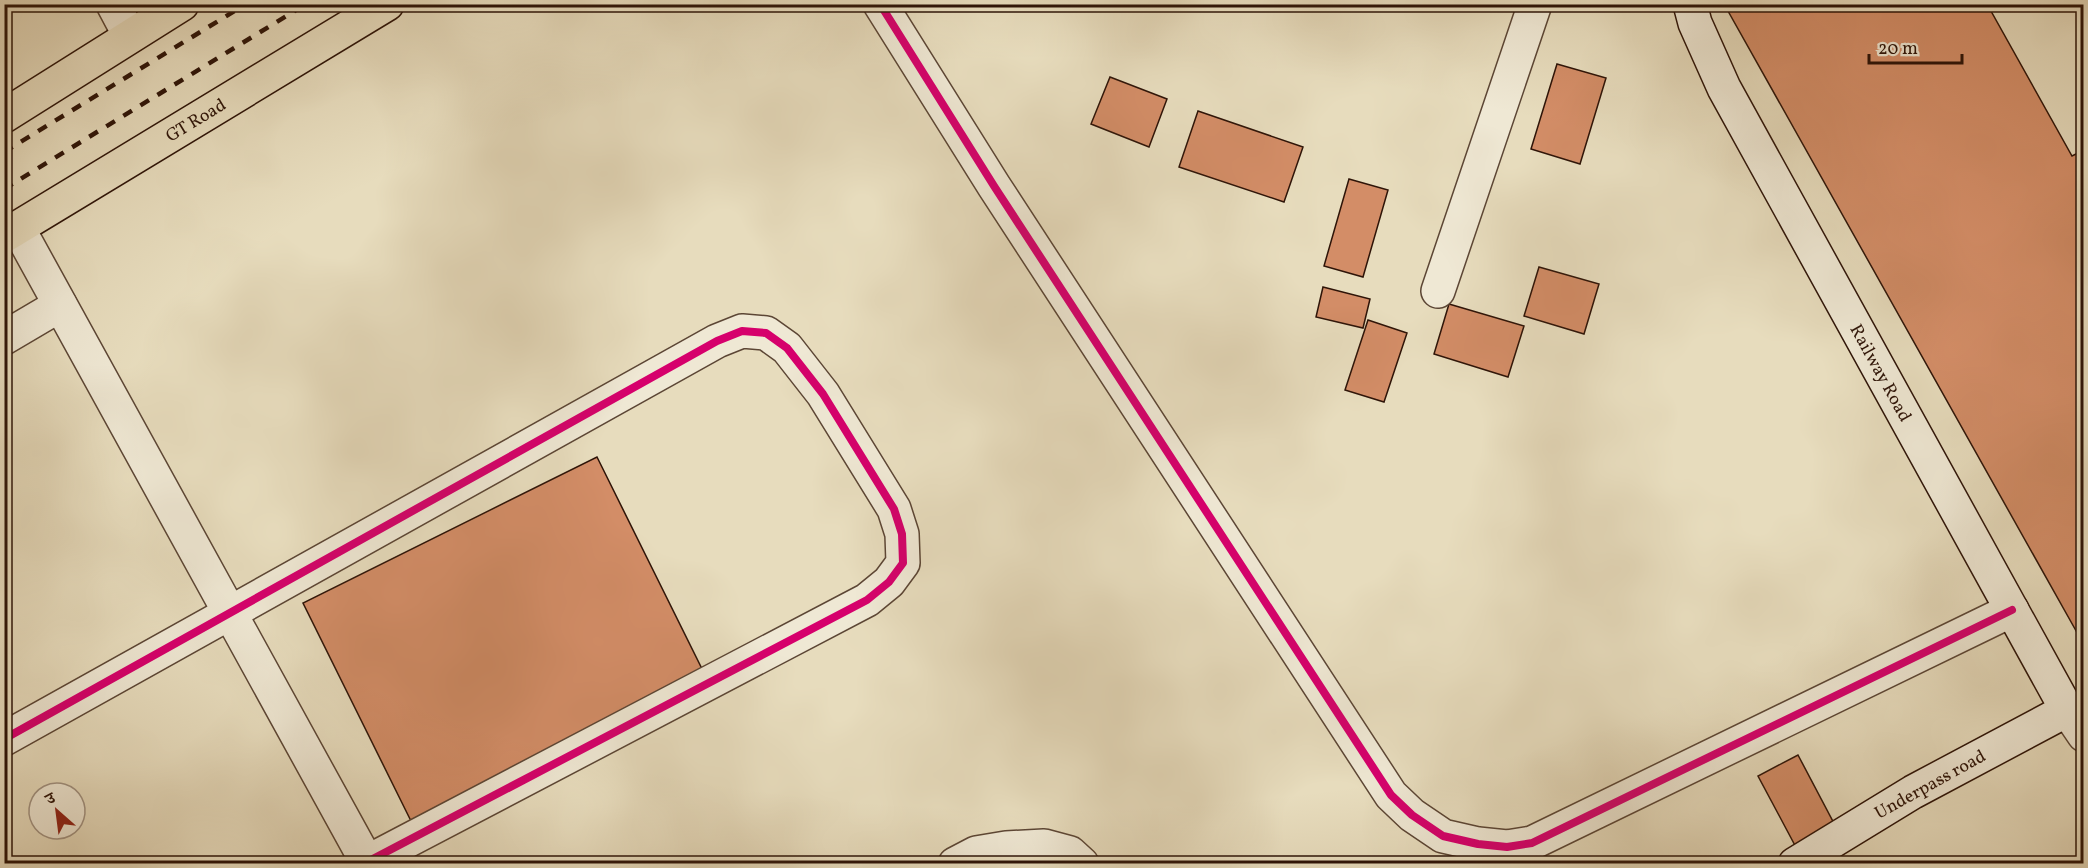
<svg xmlns="http://www.w3.org/2000/svg" width="2088" height="868" font-family="Vollkorn,'Noto Serif Devanagari',serif">
  <style>
    .building { fill: #d38d67; stroke: #2e1408; stroke-width: 1.5 }
    .lines { fill: none; stroke-linecap: round; stroke-linejoin: round }
    .street-casing { stroke: #5c4635; stroke-width: 36 }
    .secondary-casing { stroke: #2e1408; stroke-width: 36 }
    .highway-casing { stroke: #2e1408; stroke-width: 36 }
    .street { stroke: #efe8d4; stroke-width: 33 }
    .secondary { stroke: #efe8d4; stroke-width: 33 }
    .highway { stroke: #e7dcbd; stroke-width: 33 }
    .rail { stroke: #2e1408; stroke-width: 4.5; stroke-dasharray: 10 10; stroke-linecap: butt }
    .cycleway-casing { stroke: #efe8d4; stroke-width: 11 }
    .cycleway { stroke: #d6006c; stroke-width: 8 }
    .labels { text-anchor: middle; stroke-width: 4.5; stroke-linejoin: round; paint-order: stroke }
    .street-label { font-size: 18px; fill: #2e1408; stroke: #efe8d4 }
  </style>
  <rect width="100%" height="100%" fill="#e7dcbd"/>
  <filter id="stains"><feTurbulence type="fractalNoise" baseFrequency=".00333" numOctaves="4"/><feColorMatrix values="0 0 0 0 .2 0 0 0 0 .09 0 0 0 0 .02 0 0 0 .5 -.17"/></filter>
  <radialGradient id="worn" r=".72"><stop offset=".6" stop-color="#630" stop-opacity="0"/><stop offset="1" stop-color="#630" stop-opacity=".3"/></radialGradient>
  <g class="building">
    <path d="M1739 4H1987L2072 156 2084 150V645L1728 11Z"/>
    <path d="M2074 4H2084V22Z"/>
    <path d="M1557 64 1606 78 1580 164 1531 149Z"/>
    <path d="M1110 77 1167 99 1149 147 1091 124Z"/>
    <path d="M1198 111 1303 147 1284 202 1179 167Z"/>
    <path d="M1349 179 1388 190 1363 277 1324 266Z"/>
    <path d="M1539 267 1599 284 1584 334 1524 316Z"/>
    <path d="M1323 287 1370 299 1363 328 1316 317Z"/>
    <path d="M1449 304 1524 326 1508 377 1434 354Z"/>
    <path d="M1368 320 1407 333 1384 402 1345 390Z"/>
    <path d="M597 457 705 675 411 821 303 603Z"/>
    <path d="M1798 755 1838 831 1798 851 1758 776Z"/>
  </g>
  <g class="lines">
    <defs>
      <g id="street">
        <path d="M113 4 130 36"/>
        <path d="M880 4 994 186 1391 795 1412 815 1443 836 1478 844 1507 847 1532 843 2012 610"/>
        <path d="M18 228 368 864"/>
        <path d="M1438 291 1535 4"/>
        <path d="M4 338 60 305"/>
        <path d="M2067 710 2084 735"/>
        <path d="M4 739 717 341 742 331 766 333 787 348 823 394 894 509 902 534 903 563 889 582 867 600 367 862"/>
        <path d="M955 864 976 853 1006 848 1044 846 1070 853 1082 864"/>
      </g>
      <g id="secondary">
        <path id="s1" d="M1690 4 1695 23 1724 88 2067 710 1913 792 1795 864"/>
      </g>
      <g id="highway">
        <path d="M4 116 182 4"/>
        <path id="s2" d="M4 236 387 4"/>
      </g>
    </defs>
    <use href="#street" class="street-casing"/>
    <use href="#secondary" class="secondary-casing"/>
    <use href="#highway" class="highway-casing"/>
    <use href="#street" class="street"/>
    <use href="#secondary" class="secondary"/>
    <use href="#highway" class="highway"/>
    <g class="rail">
      <path d="M4 152 246 4"/>
      <path d="M4 189 306 4"/>
    </g>
    <defs>
      <g id="cycleway">
        <path d="M880 4 994 186 1391 795 1412 815 1443 836 1478 844 1507 847 1532 843 2012 610"/>
        <path d="M4 739 717 341 742 331 766 333 787 348 823 394 894 509 902 534 903 563 889 582 867 600 367 862"/>
      </g>
    </defs>
    <use href="#cycleway" class="cycleway-casing"/>
    <use href="#cycleway" class="cycleway"/>
  </g>
  <g class="labels">
    <g class="street-label">
      <text dy="6" stroke="none"><textPath href="#s2" startOffset="224">GT Road</textPath></text>
      <text dy="6" stroke="none"><textPath href="#s1" startOffset="416">Railway Road</textPath></text>
      <text transform="translate(1930 784) rotate(-29)" y="6">Underpass road</text>
    </g>
  </g>
  <rect width="2088" height="868" fill="none" stroke="#e7dcbd" stroke-width="24"/>
  <rect x="6" y="6" width="2076" height="856" fill="none" stroke="#2e1408" stroke-width="3"/>
  <rect x="12" y="12" width="2064" height="844" fill="none" stroke="#2e1408" stroke-width="1.5"/>
  <g transform="translate(57 811) rotate(332)"><circle r="28" fill="#efe8d4" stroke="#a29382" stroke-width="1.5"/>
  <path d="M0-4.5L10 22L0 15L-10 22Z" fill="#8f2418"/>
  <text y="-9" font-size="16" font-weight="bold" text-anchor="middle" fill="#2e1408">उ</text>
  </g>
  <path d="M1869 54v9h93v-9" fill="none" stroke="#2e1408" stroke-width="3"/>
  <text x="1878" y="54" font-size="18" fill="#2e1408" stroke="#efe8d4" stroke-width="4.5" paint-order="stroke">20 m</text>
  <rect width="100%" height="100%" filter="url(#stains)"/>
  <rect width="100%" height="100%" fill="url(#worn)"/>
</svg>
